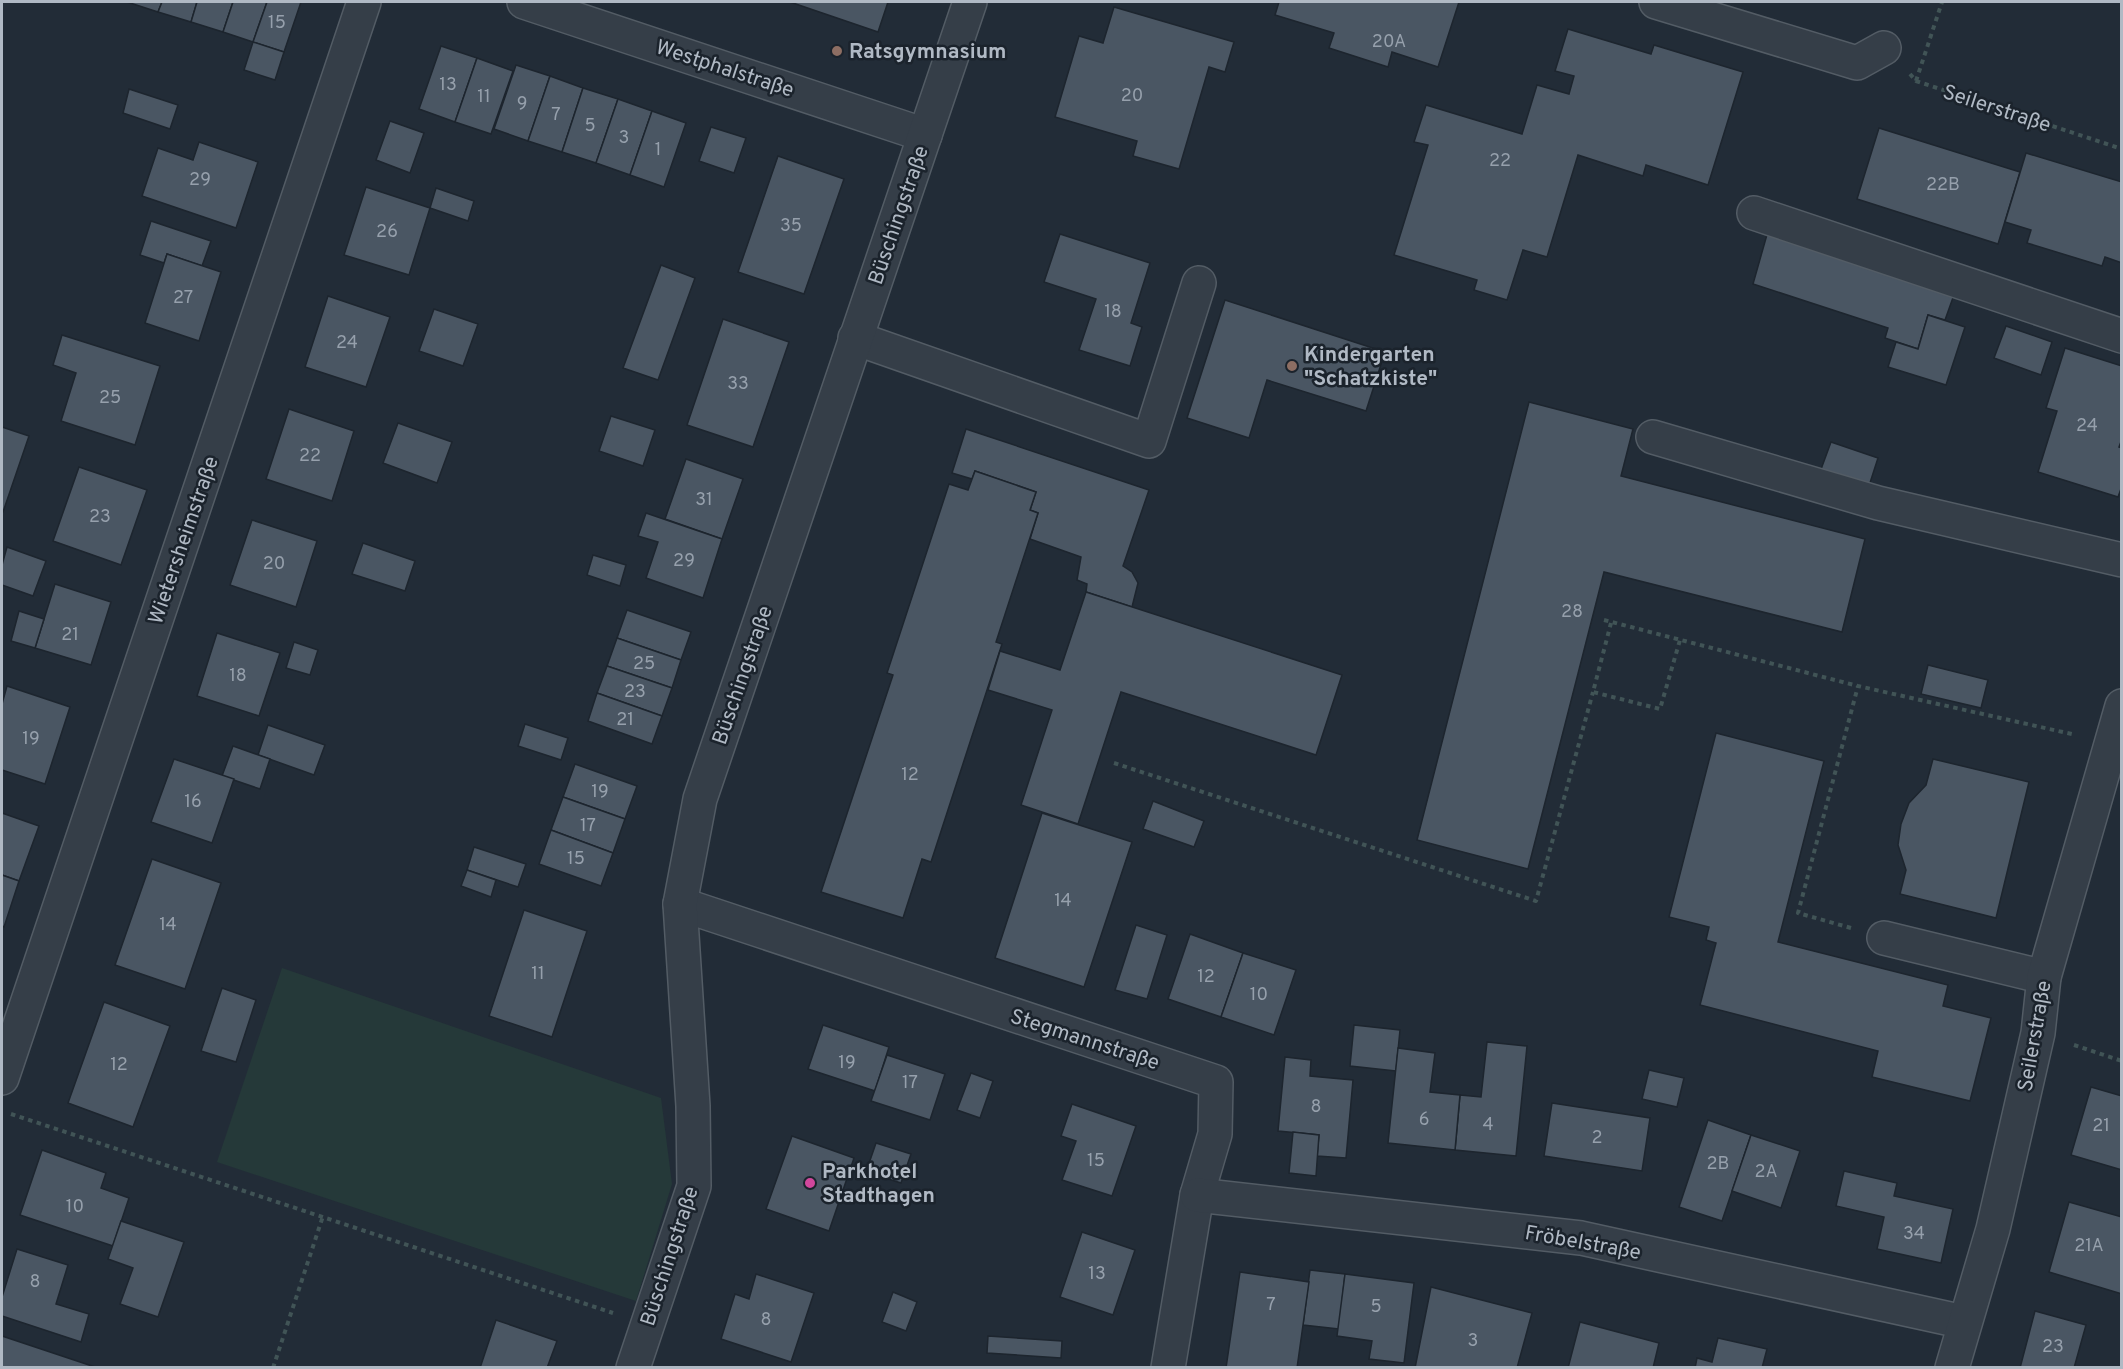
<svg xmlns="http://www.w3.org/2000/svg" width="2123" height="1369" font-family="Overpass,sans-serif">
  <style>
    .green { fill: #253939 }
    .building { fill: #4a5663; stroke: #1d252e; stroke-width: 1.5 }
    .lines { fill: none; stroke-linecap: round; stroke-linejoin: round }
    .minor-casing { stroke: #535c65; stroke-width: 36 }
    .path { stroke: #415456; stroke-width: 4; stroke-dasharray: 4.5 4.5; stroke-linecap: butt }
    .minor { stroke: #353e48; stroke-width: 33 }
    .education-dot { fill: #8d6e63; stroke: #1b232c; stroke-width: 2 }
    .hotel-dot { fill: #d1479c; stroke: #1b232c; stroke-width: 2 }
    .labels { text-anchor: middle; stroke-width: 5; stroke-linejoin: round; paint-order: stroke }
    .number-label { font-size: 18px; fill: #96a0ac }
    .poi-label { font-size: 21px; font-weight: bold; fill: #b0b9c4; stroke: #1b232c; text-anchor: start }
    .street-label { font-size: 21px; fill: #b0b9c4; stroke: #1b232c }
  </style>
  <rect width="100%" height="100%" fill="#222c37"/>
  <path class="green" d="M282 968 661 1098 672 1184 636 1301 217 1162Z"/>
  <g class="building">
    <path d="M127 2H162L158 12Z"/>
    <path d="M162 2H197L191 22 158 12Z"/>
    <path d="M197 2H233L223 32 191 22Z"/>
    <path d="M233 2H267L253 42 223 32Z"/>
    <path d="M267 2H301L284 52 253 42Z"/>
    <path d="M790 2H888L878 32Z"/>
    <path d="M1279 2H1459L1438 67 1392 52 1388 67 1329 48 1334 33 1275 15Z"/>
    <path d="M1114 7 1234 42 1225 72 1209 67 1179 169 1133 156 1137 141 1055 117 1079 36 1103 43Z"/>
    <path d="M1568 29 1651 54 1654 45 1743 72 1708 185 1646 165 1643 176 1578 155 1547 257 1523 250 1507 300 1474 290 1477 280 1394 255 1428 145 1414 142 1426 105 1522 134 1537 85 1569 94 1574 76 1555 71Z"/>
    <path d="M253 42 284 52 275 80 244 70Z"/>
    <path d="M441 46 477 58 455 122 419 109Z"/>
    <path d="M477 58 513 71 491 134 455 122Z"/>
    <path d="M516 65 550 76 528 141 494 129Z"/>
    <path d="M550 76 583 88 562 152 528 141Z"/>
    <path d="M583 88 618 99 596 163 562 152Z"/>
    <path d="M129 89 178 105 170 129 123 113Z"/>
    <path d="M618 99 652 111 630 175 596 163Z"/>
    <path d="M652 111 686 123 664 187 630 175Z"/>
    <path d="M390 121 424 133 410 173 376 160Z"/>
    <path d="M711 127 746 138 734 173 699 161Z"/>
    <path d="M1879 128 2020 172 1998 244 1857 199Z"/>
    <path d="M199 142 258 162 236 228 142 196 158 148 193 160Z"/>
    <path d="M2026 153 2122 182V263L2105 257 2102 266 2027 243 2031 230 2005 222Z"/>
    <path d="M778 156 844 179 804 294 738 272Z"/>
    <path d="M366 187 430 208 409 275 344 255Z"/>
    <path d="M436 188 474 201 468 221 430 208Z"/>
    <path d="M151 221 211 241 202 266 167 254 164 263 140 255Z"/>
    <path d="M1768 231 1955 292 1945 320 1928 315 1918 349 1885 338 1888 328 1753 284Z"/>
    <path d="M1060 234 1150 263 1131 323 1142 327 1130 366 1079 350 1096 299 1044 282Z"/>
    <path d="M167 254 221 272 199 341 145 323Z"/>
    <path d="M661 265 695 278 658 380 623 368Z"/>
    <path d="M328 296 390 317 366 387 305 367Z"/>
    <path d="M1225 300 1385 352 1366 411 1267 380 1249 438 1187 418Z"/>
    <path d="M434 309 478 324 463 366 419 351Z"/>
    <path d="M1928 315 1965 327 1946 385 1888 367 1896 342 1918 349Z"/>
    <path d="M723 319 789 342 753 447 687 425Z"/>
    <path d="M2006 326 2052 342 2041 375 1994 358Z"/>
    <path d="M62 335 160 366 135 445 61 421 76 373 53 365Z"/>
    <path d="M2065 348 2122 366V439L2119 447 2122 448V486L2118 497 2038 472 2057 411 2046 408Z"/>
    <path d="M1529 402 1633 429 1621 476 1865 539 1842 632 1604 572 1528 869 1417 840Z"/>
    <path d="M289 409 354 431 332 501 266 479Z"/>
    <path d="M611 416 655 430 643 466 599 451Z"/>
    <path d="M398 423 452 442 437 483 383 463Z"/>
    <path d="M2 427 29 436 3 512H2Z"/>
    <path d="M966 429 1149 490 1123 566 1132 572 1138 583 1132 607 1086 592 1087 584 1077 580 1081 557 1030 539 1038 513 1030 510 1036 492 975 471 972 479 952 473Z"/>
    <path d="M1831 442 1878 458 1868 489 1820 472Z"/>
    <path d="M686 459 743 479 722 539 665 519Z"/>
    <path d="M79 467 147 490 121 565 53 541Z"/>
    <path d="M975 471 1036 492 1030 510 1038 513 996 642 1002 644 931 862 922 859 903 918 821 892 893 675 887 673 949 484 968 490Z"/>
    <path d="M646 513 722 539 703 598 646 578 658 542 638 536Z"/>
    <path d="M252 520 317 541 296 607 230 585Z"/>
    <path d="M363 543 415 561 405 591 352 574Z"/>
    <path d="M7 547 46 561 33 596 2 585V565Z"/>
    <path d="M593 555 626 565 620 586 587 575Z"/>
    <path d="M55 584 111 602 91 665 35 648Z"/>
    <path d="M1086 592 1342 675 1316 755 1121 692 1078 824 1021 805 1052 710 988 690 1000 651 1060 670Z"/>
    <path d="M627 610 691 632 681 660 617 638Z"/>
    <path d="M19 611 44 619 35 648 11 641Z"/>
    <path d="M217 633 280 653 259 716 197 696Z"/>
    <path d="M617 638 681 660 672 688 607 666Z"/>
    <path d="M294 642 318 650 310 675 286 668Z"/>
    <path d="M1928 665 1988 680 1981 708 1921 694Z"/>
    <path d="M607 666 672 688 662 716 597 693Z"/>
    <path d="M7 686 70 707 45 784 2 770V704Z"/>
    <path d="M597 693 662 716 652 744 588 721Z"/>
    <path d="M525 724 568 738 561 760 518 746Z"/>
    <path d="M268 725 325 745 314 775 258 755Z"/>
    <path d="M1716 733 1824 761 1778 942 1948 985 1943 1006 1991 1018 1970 1101 1872 1077 1878 1051 1700 1005 1716 943 1706 940 1709 927 1669 917Z"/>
    <path d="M233 746 270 759 260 789 222 776Z"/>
    <path d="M174 759 234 779 212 843 151 822Z"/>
    <path d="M1933 759 2029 782 1996 918 1900 894 1906 870 1898 845 1901 824 1909 803 1926 785Z"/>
    <path d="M575 764 637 786 625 819 563 797Z"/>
    <path d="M563 797 625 819 613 853 551 830Z"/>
    <path d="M1153 801 1204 821 1194 847 1143 829Z"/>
    <path d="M2 813 39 826 19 881 2 875Z"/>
    <path d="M1042 813 1132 842 1084 987 995 958Z"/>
    <path d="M551 830 613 853 601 886 539 864Z"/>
    <path d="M474 847 526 864 518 887 467 870Z"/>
    <path d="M152 859 221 883 185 989 115 965Z"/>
    <path d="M467 870 496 880 491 897 461 886Z"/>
    <path d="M2 875 19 881 4 927 2 926Z"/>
    <path d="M524 910 587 931 552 1037 489 1016Z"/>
    <path d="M1136 925 1167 935 1147 999 1115 990Z"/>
    <path d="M1190 934 1243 953 1221 1017 1168 999Z"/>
    <path d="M1243 953 1296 970 1274 1035 1221 1017Z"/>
    <path d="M222 988 256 1000 236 1062 201 1051Z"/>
    <path d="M104 1002 170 1026 133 1127 68 1103Z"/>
    <path d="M823 1025 889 1047 875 1091 808 1069Z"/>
    <path d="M1354 1025 1400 1030 1396 1071 1350 1066Z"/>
    <path d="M1487 1042 1527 1046 1516 1156 1455 1150 1460 1095 1481 1097Z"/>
    <path d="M1398 1048 1435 1053 1430 1092 1460 1095 1455 1150 1388 1143Z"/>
    <path d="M887 1055 945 1074 930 1120 871 1101Z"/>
    <path d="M1285 1057 1311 1060 1310 1076 1353 1080 1346 1158 1317 1156 1319 1135 1278 1131Z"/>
    <path d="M1649 1070 1684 1078 1677 1107 1642 1099Z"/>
    <path d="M971 1073 993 1081 980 1118 957 1110Z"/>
    <path d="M2091 1087 2122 1096V1170L2071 1155Z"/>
    <path d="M1552 1103 1650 1118 1642 1171 1544 1156Z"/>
    <path d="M1072 1104 1136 1126 1112 1196 1062 1180 1076 1141 1061 1136Z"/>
    <path d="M1708 1120 1751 1135 1722 1221 1679 1207Z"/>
    <path d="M1293 1132 1319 1135 1316 1176 1289 1173Z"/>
    <path d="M1751 1135 1800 1151 1781 1208 1732 1191Z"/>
    <path d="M792 1136 854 1158 829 1231 766 1209Z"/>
    <path d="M876 1143 911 1154 901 1183 866 1172Z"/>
    <path d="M42 1150 106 1173 101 1188 129 1198 113 1246 20 1215Z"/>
    <path d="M1844 1171 1897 1183 1894 1196 1953 1209 1941 1263 1877 1249 1884 1217 1836 1206Z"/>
    <path d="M2069 1202 2122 1217V1294L2049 1272Z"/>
    <path d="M121 1221 184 1242 158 1317 120 1304 133 1268 108 1259Z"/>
    <path d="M1082 1232 1135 1250 1113 1315 1060 1297Z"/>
    <path d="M17 1249 68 1265 56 1304 89 1314 81 1342 2 1316V1297Z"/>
    <path d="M1310 1270 1345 1274 1339 1329 1303 1325Z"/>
    <path d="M1240 1272 1309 1282 1297 1368H1226Z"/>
    <path d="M756 1274 814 1293 791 1362 721 1339 735 1294 749 1299Z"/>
    <path d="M1345 1274 1414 1283 1404 1363 1369 1359 1372 1341 1337 1336Z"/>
    <path d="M1431 1287 1532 1313 1517 1368H1415Z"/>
    <path d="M893 1292 917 1302 906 1331 882 1322Z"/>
    <path d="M2035 1311 2086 1325 2074 1368H2020Z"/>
    <path d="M496 1320 557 1341 547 1368H480Z"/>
    <path d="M1580 1322 1659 1343 1653 1368H1568Z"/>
    <path d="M2 1336 98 1368H2Z"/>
    <path d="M988 1336 1062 1341 1061 1358 987 1353Z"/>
    <path d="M1718 1338 1767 1349 1762 1368H1695L1697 1358 1712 1362Z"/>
  </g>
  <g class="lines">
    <defs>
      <g id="minor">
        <path d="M524 2 925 135"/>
        <path d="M1656 2 1857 63 1884 48"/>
        <path d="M1754 213 2122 336"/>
        <path d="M855 338 1149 441 1199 283"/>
        <path d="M1653 437 1878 503 2122 560"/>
        <path d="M680 904 1216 1082 1215 1134 1197 1195 1168 1368"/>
        <path d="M1884 938 2044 977"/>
        <path d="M2 1078 364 2"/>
        <path d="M1197 1195 1581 1238 1964 1322"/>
        <path d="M633 1368 694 1186 693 1106 680 904 700 799 970 2"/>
        <path d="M1952 1368 1993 1229 2038 1033 2044 977 2122 706"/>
      </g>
    </defs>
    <use href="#minor" class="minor-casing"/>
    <g class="path">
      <path d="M1910 74 1916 81 2122 149"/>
      <path d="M1916 81 1942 2"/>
      <path d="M1604 620 1858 686 2076 735"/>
      <path d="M1611 623 1593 692 1660 709 1680 640"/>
      <path d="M1114 763 1536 901 1593 692"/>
      <path d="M1851 928 1798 913 1858 686"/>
      <path d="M2074 1045 2122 1061"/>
      <path d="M11 1114 613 1313"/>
      <path d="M273 1368 323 1216"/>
    </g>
    <use href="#minor" class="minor"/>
  </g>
  <g class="education-dot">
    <circle cx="837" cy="51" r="6"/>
    <circle cx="1292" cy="366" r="6"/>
  </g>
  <circle class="hotel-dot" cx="810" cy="1183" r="6"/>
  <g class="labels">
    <g class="number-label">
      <text x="277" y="28">15</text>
      <text x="1389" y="47">20A</text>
      <text x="448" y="90">13</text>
      <text x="1132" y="101">20</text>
      <text x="484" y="102">11</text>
      <text x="522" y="109">9</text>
      <text x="556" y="120">7</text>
      <text x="590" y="131">5</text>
      <text x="624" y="143">3</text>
      <text x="658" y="155">1</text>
      <text x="1500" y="166">22</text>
      <text x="200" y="185">29</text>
      <text x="1943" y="190">22B</text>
      <text x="791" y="231">35</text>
      <text x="387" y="237">26</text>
      <text x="183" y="303">27</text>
      <text x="1113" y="317">18</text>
      <text x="347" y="348">24</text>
      <text x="738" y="389">33</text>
      <text x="110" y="403">25</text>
      <text x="2087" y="431">24</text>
      <text x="310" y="461">22</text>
      <text x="704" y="505">31</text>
      <text x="100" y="522">23</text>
      <text x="684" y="566">29</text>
      <text x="274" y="569">20</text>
      <text x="1572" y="617">28</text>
      <text x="70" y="640">21</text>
      <text x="644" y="669">25</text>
      <text x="238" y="681">18</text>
      <text x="635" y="697">23</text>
      <text x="625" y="725">21</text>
      <text x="31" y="744">19</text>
      <text x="910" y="780">12</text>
      <text x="600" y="797">19</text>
      <text x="193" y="807">16</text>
      <text x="588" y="831">17</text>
      <text x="576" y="864">15</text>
      <text x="1063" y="906">14</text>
      <text x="168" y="930">14</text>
      <text x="538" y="979">11</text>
      <text x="1206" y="982">12</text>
      <text x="1259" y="1000">10</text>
      <text x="847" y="1068">19</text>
      <text x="119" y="1070">12</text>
      <text x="910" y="1088">17</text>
      <text x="1316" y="1112">8</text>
      <text x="1424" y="1125">6</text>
      <text x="1488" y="1130">4</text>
      <text x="2101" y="1131">21</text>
      <text x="1597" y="1143">2</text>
      <text x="1096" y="1166">15</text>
      <text x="1718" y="1169">2B</text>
      <text x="1766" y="1177">2A</text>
      <text x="75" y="1212">10</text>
      <text x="1914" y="1239">34</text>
      <text x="2089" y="1251">21A</text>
      <text x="1097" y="1279">13</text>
      <text x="35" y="1287">8</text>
      <text x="1271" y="1310">7</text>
      <text x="1376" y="1312">5</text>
      <text x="766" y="1325">8</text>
      <text x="1473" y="1346">3</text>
      <text x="2053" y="1352">23</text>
    </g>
    <g class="poi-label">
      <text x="849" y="58">Ratsgymnasium</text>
      <text x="1304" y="361">Kindergarten<tspan x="1304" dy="24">"Schatzkiste"</tspan></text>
      <text x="822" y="1178">Parkhotel<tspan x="822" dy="24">Stadthagen</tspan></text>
    </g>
    <g class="street-label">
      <text transform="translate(725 68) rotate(18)" y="7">Westphalstraße</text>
      <text transform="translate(1997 108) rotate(18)" y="7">Seilerstraße</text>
      <text transform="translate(898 215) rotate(-71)" y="7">Büschingstraße</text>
      <text transform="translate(183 540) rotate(-71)" y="7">Wietersheimstraße</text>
      <text transform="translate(742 675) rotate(-71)" y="7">Büschingstraße</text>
      <text transform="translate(2034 1036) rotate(-80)" y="7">Seilerstraße</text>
      <text transform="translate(1085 1039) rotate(18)" y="7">Stegmannstraße</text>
      <text transform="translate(1583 1242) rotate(10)" y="7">Fröbelstraße</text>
      <text transform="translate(669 1256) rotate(-72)" y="7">Büschingstraße</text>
    </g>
  </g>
  <rect width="2123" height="1369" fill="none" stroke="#b0b9c4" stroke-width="6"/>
</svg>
